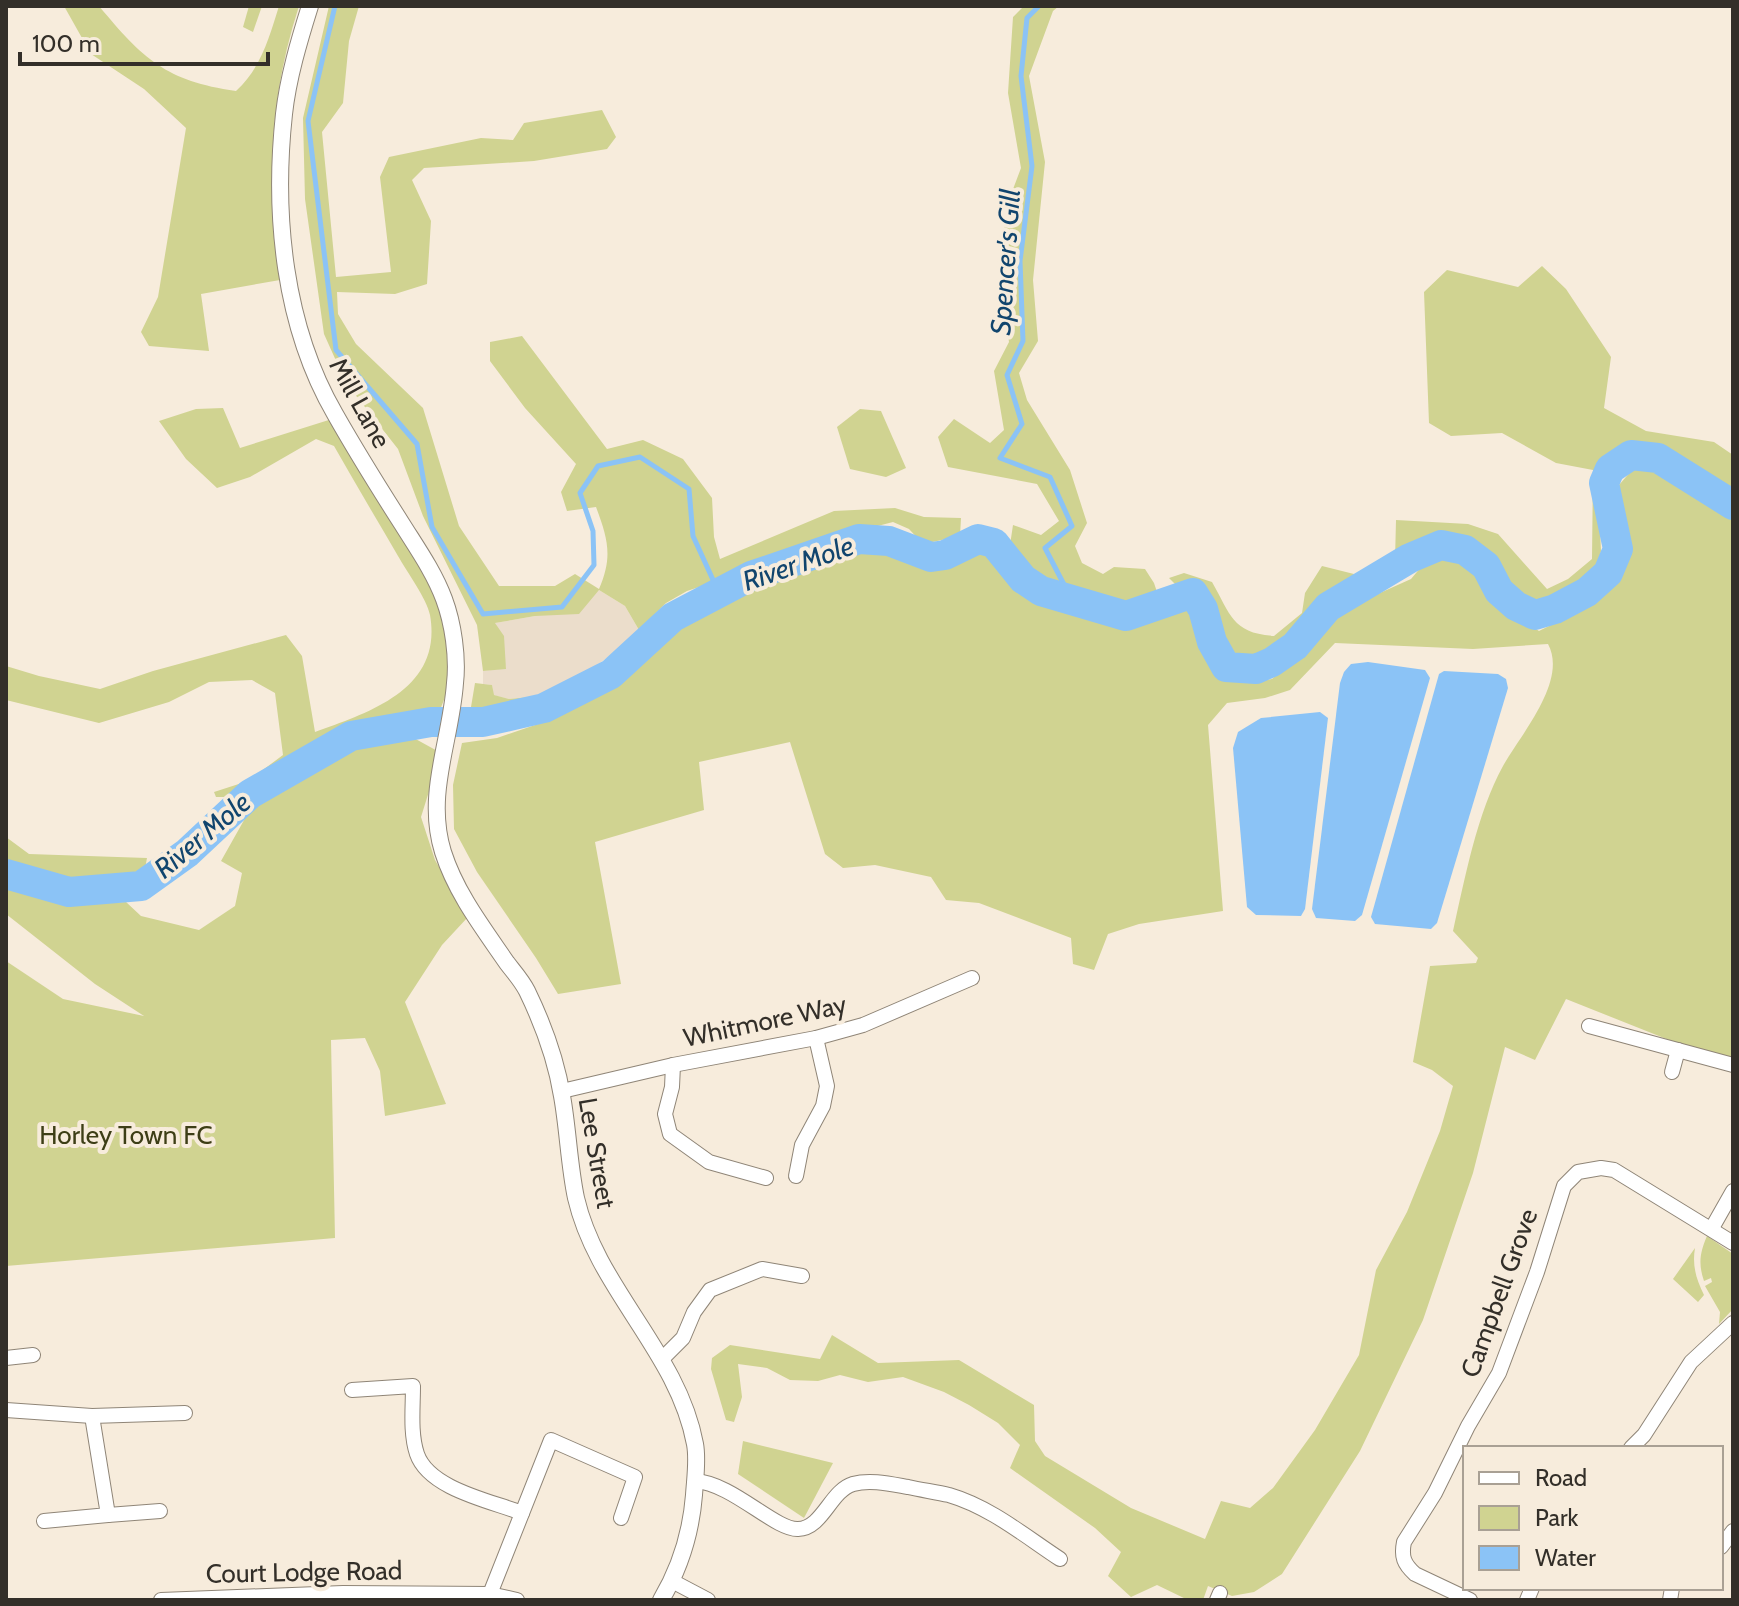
<svg xmlns="http://www.w3.org/2000/svg" width="1739" height="1606" font-family="Cabin,sans-serif">
  <style>
    .industrial { fill: #ebddcb }
    .green { fill: #d0d391 }
    .water { fill: #8bc3f6 }
    .lines { fill: none; stroke-linecap: round; stroke-linejoin: round }
    .stream { stroke: #8bc3f6; stroke-width: 5 }
    .river { stroke: #8bc3f6; stroke-width: 30 }
    .minor-casing { stroke: #8f8577; stroke-width: 16 }
    .tertiary-casing { stroke: #8f8577; stroke-width: 18 }
    .minor { stroke: #fff; stroke-width: 14 }
    .tertiary { stroke: #fff; stroke-width: 16 }
    .labels { text-anchor: middle; stroke-width: 8; stroke-linejoin: round; paint-order: stroke }
    .street-label { font-size: 26px; fill: #332f29; stroke: #f7ecdc }
    .park-label { font-size: 26px; fill: #3d3e16; stroke: #f7ecdc }
    .water-label { font-size: 28px; font-style: italic; fill: #11456e; stroke: #f7ecdc }
  </style>
  <rect width="100%" height="100%" fill="#f7ecdc"/>
  <path class="industrial" d="M599 590 625 606 639 630 621 648 578 678 531 702 528 697 509 699 493 695 492 685 483 684V671L506 668 495 623 535 616Z"/>
  <g class="green">
    <path d="M64 6H99C143 59 166 81 236 91 261 68 269 38 279 6H299C269 99 266 184 280 280L201 294 209 351 149 346 141 332 158 297 186 128 144 89 91 54Z"/>
    <path d="M249 6H262L253 32 243 27Z"/>
    <path d="M329 6H359L349 41 343 103 322 132 336 277 391 272 380 177 389 157 481 138 513 140 524 123 602 110 616 137 607 149 534 161 424 168 412 180 431 221 427 284 395 294 337 292 338 314 356 344 423 408 459 526 499 586H555L575 574 599 589C613 557 608 539 596 507L567 511 561 492 576 464 525 408 490 361V342L522 336 607 449 643 440 683 459 712 498 714 537 720 559 834 511 895 508 924 517 961 518 960 536 923 544 909 529 893 522 781 551 726 578 687 591 666 603 639 630 625 606 599 590 579 614 535 616 495 623 504 636 506 669 483 671 477 625 423 516 398 449 346 383 324 334 305 199 303 118Z"/>
    <path d="M1024 6H1059L1053 11 1029 76 1045 162 1033 280 1038 341 1019 373 1027 400 1070 470 1087 523 1075 546 1082 563 1103 574 1114 567 1145 569 1154 583 1159 598 1134 607 1087 594 1035 575 1010 545 1013 525 1041 535 1059 521 1037 484 948 467 938 437 954 419 990 443 1004 430 994 371 1009 342 1004 309 1011 255 1002 218 1021 168 1008 93 1013 17Z"/>
    <path d="M1542 266 1566 289 1611 357 1604 408 1646 431 1714 442 1733 455V499L1663 454 1625 446 1597 467 1601 551 1598 568 1559 595 1532 603 1507 586 1491 558 1468 542 1431 538 1395 560 1396 520 1468 524 1498 534 1547 589 1568 579 1592 559 1593 470 1556 463 1502 433 1451 436 1429 423 1424 292 1447 270 1518 287Z"/>
    <path d="M223 408 240 448 332 419 388 510 444 610 451 654 447 692 440 710 371 725 319 744 232 797H216L214 792 248 781 283 755 275 693 252 680 209 682 169 702 99 723 6 700V666L39 676 100 689 153 671 286 635 302 656 315 732C370 712 443 689 430 615 427 599 407 572 398 556 377 520 355 483 334 446L316 439 250 477 217 488 186 459 159 421 196 409Z"/>
    <path d="M860 409 881 411 906 468 886 477 850 469 837 427Z"/>
    <path d="M1650 469 1685 484 1733 515V1059L1669 1040 1566 999 1535 1060 1505 1047 1473 1173 1423 1320 1360 1451 1282 1574 1254 1592 1232 1596 1208 1586 1203 1600H1188L1157 1585 1131 1597 1108 1576 1121 1552 1095 1528 1010 1468 1020 1445 998 1423 969 1405 944 1392 903 1377 868 1382 840 1375 818 1381 790 1380 767 1368 738 1364 742 1397 734 1422 726 1420 711 1369 712 1358 730 1345 820 1359 832 1335 878 1363 959 1360 1034 1405 1035 1441 1045 1456 1131 1508 1205 1539 1221 1501 1250 1508 1273 1488 1315 1430 1359 1355 1376 1270 1407 1212 1440 1131 1453 1086 1432 1070 1413 1062 1430 966 1476 963 1478 958 1453 931C1465 878 1477 813 1503 766 1521 734 1568 681 1548 644L1473 649 1335 643 1290 690 1265 698 1227 703 1208 725 1223 911 1139 924 1108 934 1094 970 1073 964 1071 938 979 903 946 900 931 877 875 865 843 868 825 854 790 742 699 762 704 810 595 842 621 984 558 994 536 958 477 872 454 829 453 785 462 743 497 738 541 723 590 698 630 670 664 632 692 620 746 589 794 569 859 545 896 550 926 563H946L981 550C1003 562 1005 576 1021 588 1039 600 1113 625 1134 621 1149 618 1166 610 1181 604L1197 611 1214 662 1224 677 1246 683 1272 679 1313 643 1331 620 1371 597 1411 579 1427 560 1447 553 1476 564C1494 597 1508 611 1539 631L1573 614 1621 573 1631 540 1621 517 1619 485 1632 470Z"/>
    <path d="M1322 566 1354 574 1351 585 1319 602 1304 624 1284 646 1256 662 1231 659 1217 640 1215 612 1200 588 1177 586 1169 578 1184 573 1212 582C1231 615 1232 633 1274 636L1302 613 1305 593Z"/>
    <path d="M475 683 492 685 494 695 509 699 529 697 531 702 509 709 470 713Z"/>
    <path d="M412 737 441 753 421 817 435 860 468 917 442 945 405 1002 446 1104 385 1116 380 1071 365 1038 331 1040 335 1238 6 1266V961L63 999 144 1016 95 984 6 914V883L66 905 126 902 141 916 199 930 235 906 242 873 221 861 252 806 344 748Z"/>
    <path d="M6 837 29 854 147 858 143 879C91 887 55 885 6 863Z"/>
    <path d="M1707 1236 1733 1254V1309L1719 1324 1720 1312 1705 1286 1712 1282 1711 1278 1704 1281C1698 1264 1700 1252 1707 1236Z"/>
    <path d="M1695 1248C1692 1265 1696 1279 1704 1295L1698 1302 1673 1279Z"/>
    <path d="M743 1441 833 1463 804 1518 738 1474Z"/>
  </g>
  <g class="water">
    <path d="M1368 662 1425 670 1430 678 1362 915 1355 921 1316 918 1312 909 1340 683 1344 672 1351 664Z"/>
    <path d="M1444 671 1498 674 1506 679 1508 688 1437 923 1431 929 1375 924 1371 917 1439 674Z"/>
    <path d="M1320 712 1328 718 1305 909 1301 916 1256 915 1247 907 1233 748 1238 732 1261 718Z"/>
  </g>
  <g class="lines">
    <g class="stream">
      <path d="M335 6 308 121 336 350 417 444 432 527 483 614 562 607 594 565 593 531 580 493 598 466 640 457 689 489 693 536 719 593"/>
      <path d="M1039 6 1027 18 1021 76 1032 166 1020 261 1023 341 1007 375 1022 424 1000 458 1050 477 1072 526 1045 548 1072 600"/>
    </g>
    <path class="river" d="M6 874 69 892 141 886 187 853 250 794 351 736 431 722H483L544 708 611 674 673 617 751 576 859 539 889 541 931 557 945 555 978 539 994 543 1023 579 1041 591 1126 616 1193 593 1203 609 1212 642 1226 667 1256 669 1272 662 1295 646 1328 607 1410 558 1441 545 1465 550 1486 566 1499 591 1516 606 1535 615 1555 609 1587 592 1608 573 1618 549 1604 483 1610 469 1631 455 1658 458 1733 505"/>
    <defs>
      <g id="minor">
        <path d="M1589 1026 1733 1065"/>
        <path d="M673 1065 672 1087 665 1114 670 1134 709 1162 766 1178"/>
        <path d="M1672 1072 1678 1050"/>
        <path d="M562 1091 673 1065 816 1038 863 1025 972 978"/>
        <path d="M796 1176 802 1145 823 1106 827 1086 816 1038"/>
        <path d="M1712 1228 1733 1191"/>
        <path d="M6 1358 33 1355"/>
        <path d="M662 1359 683 1338 694 1312 710 1290 762 1269 802 1276"/>
        <path d="M352 1390 413 1386C413 1408 410 1433 417 1454 429 1489 491 1501 522 1513"/>
        <path d="M6 1410 92 1416 185 1413"/>
        <path d="M1631 1448 1644 1435 1691 1362 1733 1323"/>
        <path d="M695 1481C732 1483 775 1530 798 1529 823 1528 830 1491 853 1484 870 1479 891 1484 908 1487 921 1490 936 1492 949 1495 990 1507 1025 1536 1060 1559"/>
        <path d="M108 1515 160 1511"/>
        <path d="M44 1521 108 1515 92 1416"/>
        <path d="M1721 1547 1733 1531"/>
        <path d="M672 1581 708 1600"/>
        <path d="M490 1594 551 1440 635 1477 621 1518"/>
        <path d="M161 1600 343 1593 490 1594 517 1600"/>
        <path d="M1217 1600 1220 1593"/>
        <path d="M1470 1600 1415 1574C1404 1564 1401 1557 1404 1542L1435 1493 1468 1426 1499 1373 1537 1272 1564 1186 1578 1172 1601 1168 1614 1170 1733 1243"/>
        <path d="M1527 1600 1532 1588"/>
        <path d="M1670 1600 1672 1588"/>
      </g>
      <path id="tertiary" d="M310 6C299 41 288 78 284 114 273 215 284 326 335 414 356 451 379 488 402 524 417 548 434 572 444 599 453 623 458 657 455 683 451 741 425 794 443 852 456 893 483 928 507 963 514 972 522 981 527 991 543 1024 556 1059 562 1096 568 1129 569 1165 576 1198 597 1289 678 1352 695 1444 698 1460 695 1479 694 1495 691 1533 680 1568 661 1600"/>
    </defs>
    <use href="#minor" class="minor-casing"/>
    <use href="#tertiary" class="tertiary-casing"/>
    <use href="#minor" class="minor"/>
    <use href="#tertiary" class="tertiary"/>
  </g>
  <g class="labels">
    <g class="street-label">
      <text transform="translate(360 403) rotate(61)" y="9">Mill Lane</text>
      <text transform="translate(765 1021) rotate(-12)" y="9">Whitmore Way</text>
      <text transform="translate(597 1153) rotate(80)" y="9">Lee Street</text>
      <text transform="translate(1499 1293) rotate(-70)" y="9">Campbell Grove</text>
      <text transform="translate(304 1572) rotate(-1)" y="9">Court Lodge Road</text>
    </g>
    <g class="park-label">
      <text x="126" y="1144">Horley Town FC</text>
    </g>
    <g class="water-label">
      <text transform="translate(1005 262) rotate(-86)" y="10">Spencer's Gill</text>
      <text transform="translate(798 563) rotate(-19)" y="10">River Mole</text>
      <text transform="translate(202 835) rotate(-40)" y="10">River Mole</text>
    </g>
  </g>
  <rect width="1739" height="1606" fill="none" stroke="#332f29" stroke-width="16"/>
  <rect x="1463" y="1446" width="260" height="144" fill="#f7ecdc" stroke="#a9a094" stroke-width="2"/>
  <rect x="1479" y="1472" width="40" height="12" fill="#ffffff" stroke="#a9a094" stroke-width="2"/>
  <text x="1535" y="1486" font-size="24" fill="#332f29">Road</text>
  <rect x="1479" y="1506" width="40" height="24" fill="#d0d391" stroke="#a9a094" stroke-width="2"/>
  <text x="1535" y="1526" font-size="24" fill="#332f29">Park</text>
  <rect x="1479" y="1546" width="40" height="24" fill="#8bc3f6" stroke="#a9a094" stroke-width="2"/>
  <text x="1535" y="1566" font-size="24" fill="#332f29">Water</text>
  <path d="M20 52v12h248v-12" fill="none" stroke="#332f29" stroke-width="4"/>
  <text x="32" y="52" font-size="24" fill="#332f29" stroke="#f7ecdc" stroke-width="6" paint-order="stroke">100 m</text>
</svg>
